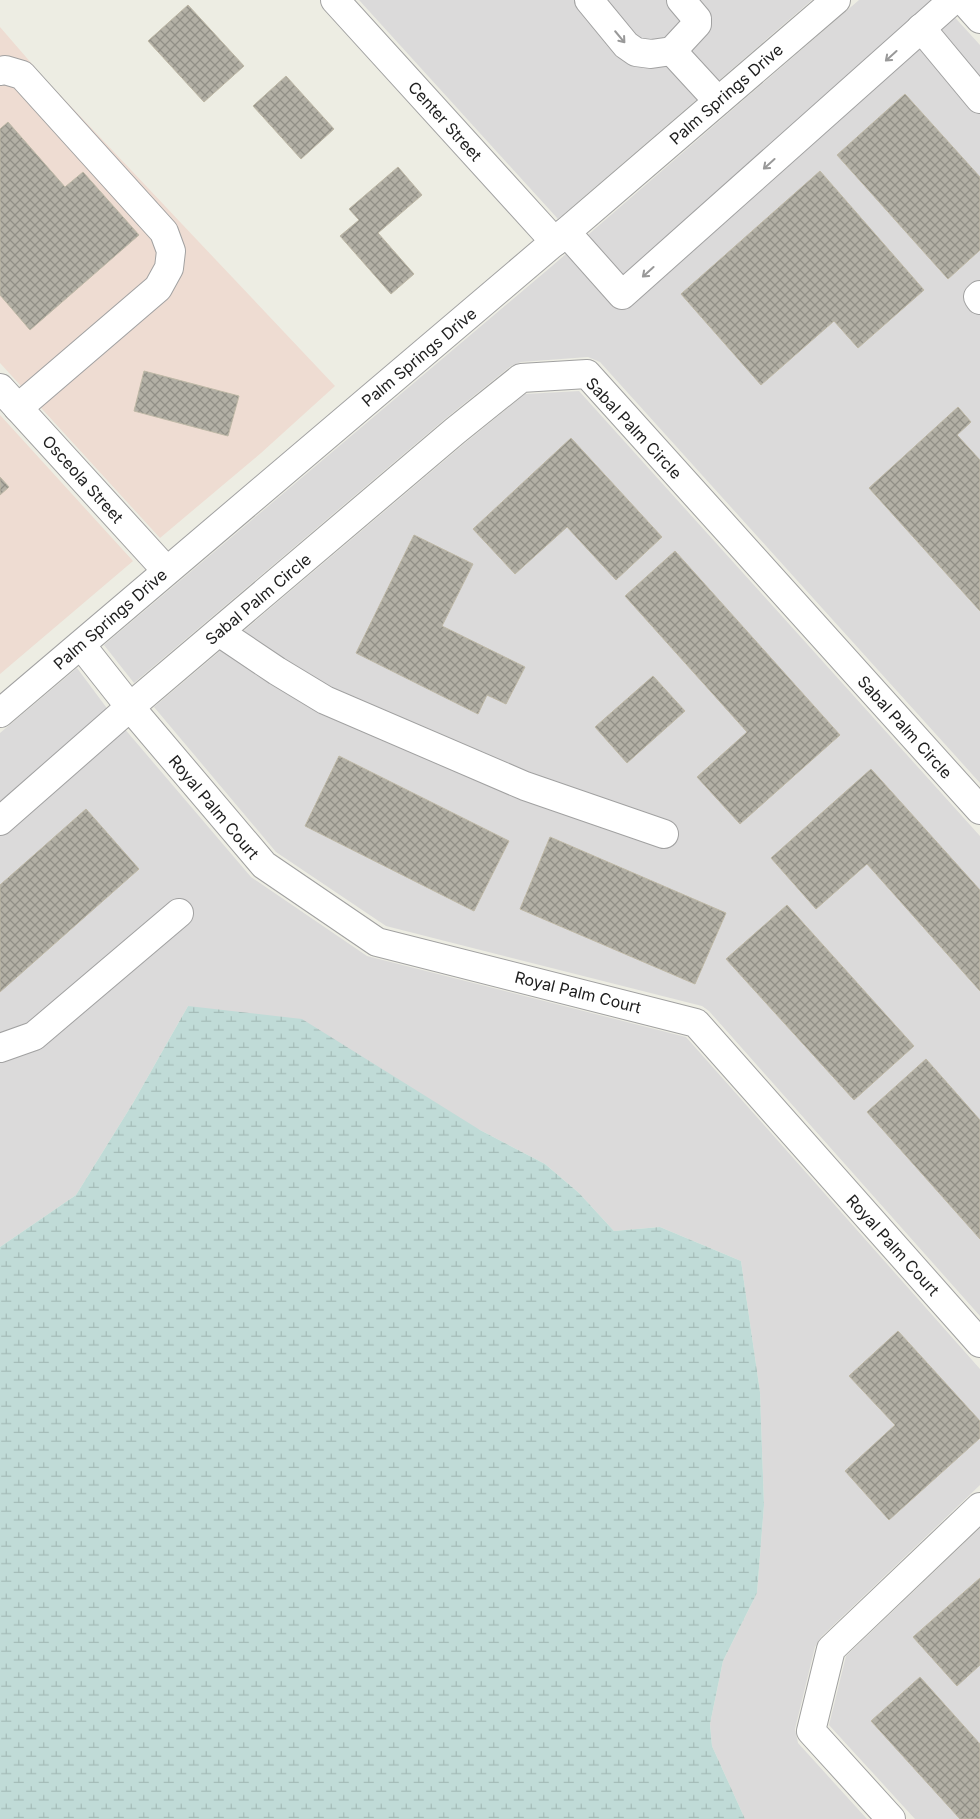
<svg xmlns="http://www.w3.org/2000/svg" width="980" height="1819" font-family="Inter,sans-serif">
  <style>
    .residential { fill: #dbdada }
    .commercial { fill: #eedcd2 }
    .wetland { fill: url(#wetland-marsh) }
    .building { fill: url(#building-cross-hatch); stroke: #beb8a6 }
    .lines { fill: none; stroke-linecap: round; stroke-linejoin: round }
    .minor-casing { stroke: #a1a1a1; stroke-width: 30 }
    .minor { stroke: #fff; stroke-width: 28 }
    .oneway { stroke: #999 }
    .labels { text-anchor: middle; stroke-width: 4; stroke-linejoin: round; paint-order: stroke }
    .street-label { font-size: 16px; fill: #1d1d1d; stroke: #fff }
  </style>
  <defs>
    <pattern id="wetland-marsh" width="20" height="14" patternUnits="userSpaceOnUse" patternTransform="scale(1.25)"><rect width="20" height="14" fill="#c0dbd7"/><path d="M1 5h8M5 5V1M11 12h8M15 12V8" fill="none" stroke="#a5bcb8"/></pattern>
    <pattern id="building-cross-hatch" width="8" height="8" patternUnits="userSpaceOnUse" patternTransform="scale(1.25)"><rect width="8" height="8" fill="#b3b0a5"/><path d="M0 0l8 8M0 8l8-8" fill="none" stroke="#918f86"/></pattern>
  </defs>
  <rect width="100%" height="100%" fill="#edede3"/>
  <g class="residential">
    <path d="M359 0H812L558 219Z"/>
    <path d="M859 0H939L980 45V783L600 362 588 357 521 362 511 366 445 419 134 683 104 645 552 266Z"/>
    <path d="M579 391 980 836V1316L709 1011 702 1006 386 926 276 852 154 707 465 443 525 394Z"/>
    <path d="M77 668 106 707 251 877 367 956 686 1037 980 1369V1485L821 1637 815 1647 795 1729 798 1743 867 1819H745L712 1746 710 1724 723 1661 757 1593 764 1505 760 1392 741 1261 660 1227 614 1231 579 1193 545 1164 480 1130 188 1006 133 1103 76 1195 0 1247V733Z"/>
    <path d="M980 1528V1819H915L829 1725 846 1656Z"/>
  </g>
  <g class="commercial">
    <path d="M0 27 45 79 335 386 261 453 160 538 0 363Z"/>
    <path d="M0 415 133 561 0 674Z"/>
  </g>
  <path class="wetland" d="M188 1006 302 1019 480 1130 545 1164 579 1193 614 1231 660 1227 741 1261 760 1392 764 1505 757 1593 723 1661 710 1724 712 1746 745 1819H0V1247L76 1195 133 1103Z"/>
  <g class="building">
    <path d="M188 5 244 66 204 102 148 41Z"/>
    <path d="M286 76 334 129 301 159 253 106Z"/>
    <path d="M905 94 980 177V250L948 279 837 155Z"/>
    <path d="M8 122 65 187 83 172 139 235 30 330 0 295V129Z"/>
    <path d="M398 167 422 195 378 233 414 274 391 294 340 236 359 220 349 209Z"/>
    <path d="M820 171 924 290 858 348 834 321 761 385 681 294Z"/>
    <path d="M144 371 239 396 228 436 134 411Z"/>
    <path d="M958 407 971 422 957 435 980 460V611L869 488Z"/>
    <path d="M571 438 662 537 616 580 567 527 515 574 473 529Z"/>
    <path d="M0 477 9 487 0 495Z"/>
    <path d="M414 535 473 564 442 626 525 667 506 704 487 695 478 714 356 653Z"/>
    <path d="M675 551 840 735 740 824 697 777 747 732 625 596Z"/>
    <path d="M653 676 685 711 627 763 595 727Z"/>
    <path d="M339 756 509 841 474 911 305 826Z"/>
    <path d="M871 769 980 890V991L867 864 816 909 771 858Z"/>
    <path d="M86 809 139 869 0 992V885Z"/>
    <path d="M550 837 726 913 695 984 520 909Z"/>
    <path d="M787 905 914 1046 854 1100 726 959Z"/>
    <path d="M926 1059 980 1120V1239L867 1112Z"/>
    <path d="M898 1331 980 1421V1438L889 1520 845 1471 895 1425 849 1376Z"/>
    <path d="M980 1578V1665L957 1686 913 1637Z"/>
    <path d="M920 1677 980 1744V1819H960L871 1721Z"/>
  </g>
  <g class="lines">
    <defs>
      <g id="minor">
        <path d="M335 0 555 242"/>
        <path d="M589 0 626 45 636 52 651 54 672 51 697 24V19L681 0"/>
        <path d="M963 0 980 19"/>
        <path d="M921 28 980 99"/>
        <path d="M672 51 718 101"/>
        <path d="M0 71 5 70 22 75 164 232 171 251 169 268 158 288 18 408"/>
        <path d="M566 232 622 295 953 0"/>
        <path d="M980 295 978 297 980 300"/>
        <path d="M0 388 166 570"/>
        <path d="M219 632 277 671 325 700 525 786 664 834"/>
        <path d="M81 645 130 707 455 431 521 378 587 374 980 810"/>
        <path d="M0 713 566 232 836 0"/>
        <path d="M0 821 130 707 264 865 377 942 696 1023 980 1343"/>
        <path d="M0 1048 34 1036 179 913"/>
        <path d="M891 1819 811 1731 831 1649 980 1507"/>
      </g>
    </defs>
    <use href="#minor" class="minor-casing"/>
    <use href="#minor" class="minor"/>
  </g>
  <defs><path id="oneway-shaft" d="M-6 0H5M1.5-3L5.5 0L1.5 3" fill="none" stroke-width="1.6" stroke-linecap="round" stroke-linejoin="round" transform="scale(1.25)"/></defs>
  <g class="oneway">
    <use href="#oneway-shaft" transform="translate(620 37) rotate(50)"/>
    <use href="#oneway-shaft" transform="translate(891 56) rotate(138)"/>
    <use href="#oneway-shaft" transform="translate(769 164) rotate(138)"/>
    <use href="#oneway-shaft" transform="translate(648 272) rotate(138)"/>
  </g>
  <g class="labels">
    <g class="street-label">
      <text transform="translate(726 94) rotate(-41)" y="6">Palm Springs Drive</text>
      <text transform="translate(445 121) rotate(48)" y="6">Center Street</text>
      <text transform="translate(419 357) rotate(-40)" y="6">Palm Springs Drive</text>
      <text transform="translate(634 428) rotate(47)" y="6">Sabal Palm Circle</text>
      <text transform="translate(83 479) rotate(48)" y="6">Osceola Street</text>
      <text transform="translate(258 599) rotate(-40)" y="6">Sabal Palm Circle</text>
      <text transform="translate(110 619) rotate(-41)" y="6">Palm Springs Drive</text>
      <text transform="translate(905 727) rotate(48)" y="6">Sabal Palm Circle</text>
      <text transform="translate(214 807) rotate(50)" y="6">Royal Palm Court</text>
      <text transform="translate(578 992) rotate(14)" y="6">Royal Palm Court</text>
      <text transform="translate(893 1245) rotate(48)" y="6">Royal Palm Court</text>
    </g>
  </g>
</svg>
